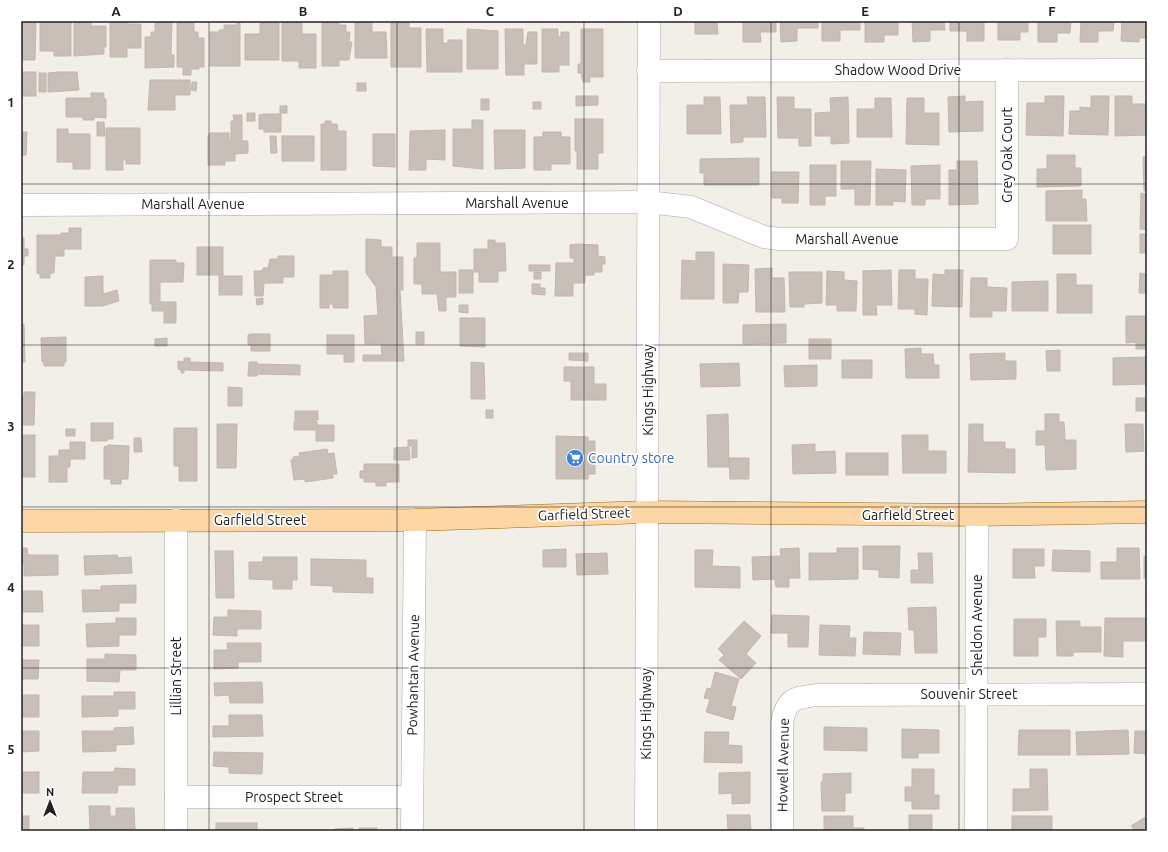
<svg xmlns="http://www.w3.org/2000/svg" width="1168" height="852" font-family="Ubuntu,sans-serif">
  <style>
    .building { fill: #c7bfb8; stroke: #c4b6ab }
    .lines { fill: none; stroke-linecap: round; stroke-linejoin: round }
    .minor-casing { stroke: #a9a9a9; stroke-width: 23 }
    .major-casing { stroke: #a06b00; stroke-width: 23 }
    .minor { stroke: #fff; stroke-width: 22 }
    .major { stroke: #fcd6a4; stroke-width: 22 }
    .grid { fill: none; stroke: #222; stroke-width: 1; stroke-opacity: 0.55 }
    .labels { text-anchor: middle; stroke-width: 3.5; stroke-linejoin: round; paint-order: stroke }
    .street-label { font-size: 14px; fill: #222; stroke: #fff }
    .shop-label { font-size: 14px; fill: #366cbe; stroke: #fff; text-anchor: start }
    .neatline { fill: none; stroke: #222; stroke-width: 1.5 }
    .grid-label { font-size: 13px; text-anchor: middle; font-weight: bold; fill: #222 }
  </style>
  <rect width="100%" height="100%" fill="#f2efe9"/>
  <g class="building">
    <path d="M21 21H36L35 60H21Z"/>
    <path d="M40 21H71V56H54V51H40Z"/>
    <path d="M74 21H91V28L92 26H106V47H104V54L74 56Z"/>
    <path d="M110 21H127V24H141V48H127V57H110Z"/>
    <path d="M155 21H172L171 55H174V67L145 68V37H151V32H155Z"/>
    <path d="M695 21H717L718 34H695Z"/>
    <path d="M743 21H776V32H760L761 42H743Z"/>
    <path d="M780 21H818V28H797V41L781 42Z"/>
    <path d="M822 21H860V30H840V41H822Z"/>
    <path d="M865 21H898V35H884V42H865Z"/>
    <path d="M912 21H944L945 30H930V41L913 42Z"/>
    <path d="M950 21H984V41H967V31H950Z"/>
    <path d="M998 21H1028V32H1020V40H998Z"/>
    <path d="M1038 21H1071L1070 33H1057V42H1038Z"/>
    <path d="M1081 21H1114L1113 31H1098V42H1080Z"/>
    <path d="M1122 21H1147V38H1139V42L1121 41Z"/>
    <path d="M372 22V32H386L387 58H355V23Z"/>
    <path d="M177 23H194V32H198V38H204V67H199V69H191V75H183V67H177Z"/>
    <path d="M237 23H240V66H210V32H219V30H224V25H237Z"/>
    <path d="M260 23H279V60H245V34H260Z"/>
    <path d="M282 23H302V34H316V68H299V61H282Z"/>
    <path d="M322 23H339V25H346V32H350L349 42H352L349 60H339V66H322Z"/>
    <path d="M391 23H409V28H421V67H391Z"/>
    <path d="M426 29H443V43H448V40H462V72H427Z"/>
    <path d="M467 29 498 31V69H467Z"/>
    <path d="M505 29H523V45H526L528 32H537V64H524V75H506Z"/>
    <path d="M542 29H558V37H561V32H569V65H559V72H542Z"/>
    <path d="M581 29H603V77H590V82H583L581 73H578V64H581Z"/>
    <rect x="21" y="72" width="15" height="24"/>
    <path d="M58 72H77L79 90 48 92V73Z"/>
    <rect x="39" y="73" width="7" height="19"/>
    <path d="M150 80H190V95H175V110H148Z"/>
    <path d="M192 82H197L196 91 191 90Z"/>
    <rect x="357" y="83" width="9" height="8"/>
    <path d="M91 93H104V99H106V118L94 117V120H83V117H66V98H91Z"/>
    <path d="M576 96H598V105L576 106Z"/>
    <path d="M965 96V102L983 101V131L949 132 948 97Z"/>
    <path d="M1045 96H1064L1063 136 1026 135 1027 103H1045Z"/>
    <path d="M1091 96H1109L1108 135 1069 134 1070 111H1080V107L1091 108Z"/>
    <path d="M1115 96H1132V104H1147V135L1115 136Z"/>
    <path d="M704 97H720L721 134H687V105H704Z"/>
    <path d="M747 97H765L766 137H743V142L731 143 730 105H748Z"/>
    <path d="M777 97H794V109H811V146H799V138H778Z"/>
    <path d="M848 97 849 143 831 144V136H815V113L831 112 830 98Z"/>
    <path d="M875 98H891L892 137H857V109H875Z"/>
    <path d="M907 98H924V113H939V145L906 144Z"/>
    <rect x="481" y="99" width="8" height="11"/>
    <rect x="533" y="102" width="8" height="7"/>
    <rect x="280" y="106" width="7" height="7"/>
    <rect x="247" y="113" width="8" height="8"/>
    <path d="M264 114H281V132H264V129H259V115Z"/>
    <path d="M233 115H242V141H248V153L235 154V161H225V165H208V136L210 133H229V140H231V121H234Z"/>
    <path d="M575 119H603V153H598V169H577V151H575Z"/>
    <path d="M472 120H483V169L453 166V129H472Z"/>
    <path d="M325 121H331V124H337L338 131H346V170H321V124H325Z"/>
    <path d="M97 122H104L105 136H97Z"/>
    <path d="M106 128H140V164H126V160H123V170H106Z"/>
    <path d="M57 129H68V134H90V169H73V162H57Z"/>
    <path d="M445 130V160L426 159V170H409L410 131Z"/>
    <path d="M494 130H525V168L495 169Z"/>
    <path d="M21 132H27L26 155H21Z"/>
    <path d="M543 132H561V137H570V164H551V170H534V137H543Z"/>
    <path d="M373 134H395V167L373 166Z"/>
    <path d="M270 136H276L277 153H271Z"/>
    <rect x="282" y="136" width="32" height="25"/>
    <path d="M1047 155H1075V168H1081V186L1037 187V169H1047Z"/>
    <path d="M1147 156V190L1144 191 1143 157Z"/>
    <path d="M759 158V185H704V173H700V159Z"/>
    <path d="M841 161H871L870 205H855V189H841Z"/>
    <path d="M957 161H977L978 204 949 205V170H957Z"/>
    <path d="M810 165H836V196H825V205H810Z"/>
    <path d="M940 165V199H925V205H912L911 166Z"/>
    <path d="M876 169 906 170 905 202 893 201V205H876Z"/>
    <path d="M772 172H799L798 203H782V198H772Z"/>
    <path d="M1082 190V199H1086L1087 221H1046V191Z"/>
    <path d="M1141 193 1147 194V230L1140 229Z"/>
    <rect x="1053" y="225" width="38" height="29"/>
    <path d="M69 228H81V249H64V256H55L54 273H50V278H40V274L37 273V235H61V233H69Z"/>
    <rect x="1140" y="234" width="7" height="19"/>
    <path d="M21 238H24V249H28V256H24V265H21Z"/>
    <path d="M366 239 381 240V247H392V257H403V290H400L404 361H363V355H382L381 344H365L364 316 378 315 376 287 366 273Z"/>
    <path d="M488 240H495V243H505L506 271H498V282H479V272H474V249H488Z"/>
    <path d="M417 243H440V272H456V297H446V311H439L437 294H422V284H414V258H417Z"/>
    <path d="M578 244 598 245V256L605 257V264H602V272H594V275H585V283H573V296H555L556 263H574V258H570V245Z"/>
    <rect x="197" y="247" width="26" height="28"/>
    <path d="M696 252H714V299H681L682 260 696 261Z"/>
    <path d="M278 256H294V277H283V283H264L263 296H255L254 271H263V268H268L270 259H278Z"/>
    <path d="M150 260H176V263H184L183 282H160V302H176V323H164V311H152V304H150Z"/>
    <path d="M723 264 749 265 748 292H739L738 303H723Z"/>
    <rect x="529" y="265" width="21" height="6"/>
    <path d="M772 268V278H784L785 312H756L755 269Z"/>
    <rect x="459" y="270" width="14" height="23"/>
    <path d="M891 270 892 305H876L877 315H863V271Z"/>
    <path d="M899 270H915V279H928L927 315 915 314V309H898Z"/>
    <path d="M945 270H963L962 307 932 306 933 274 945 275Z"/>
    <path d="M333 271H348V308H333V304H329V308H320V275H333Z"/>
    <path d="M827 271 844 272V280L857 281 856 311H837V305H826Z"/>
    <rect x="534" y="272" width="7" height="7"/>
    <path d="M789 272H822V303L804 304V307H790Z"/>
    <path d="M1140 273 1147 274V293H1139Z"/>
    <path d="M1057 274H1076V285H1092V313H1057Z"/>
    <path d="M103 276V294L117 290 119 301 102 306H85V277Z"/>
    <rect x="219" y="276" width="23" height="19"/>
    <path d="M971 278H987V287L1007 288 1006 311H992V317H970Z"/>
    <path d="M1048 281V311H1012V282Z"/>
    <path d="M532 284H540V288H545V295L532 294Z"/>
    <path d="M263 298V304L257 305 256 299Z"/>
    <path d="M459 305H468V313L459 312Z"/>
    <path d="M1126 316H1147V349H1136V342L1126 343Z"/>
    <path d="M460 318H485V347L460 346Z"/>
    <path d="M21 324H24L25 362H21Z"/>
    <path d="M786 324V343L743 344V325Z"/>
    <rect x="416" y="332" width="8" height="12"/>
    <path d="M251 334H270V351H251V345H248V335Z"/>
    <path d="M327 335H354V362H344V354H327Z"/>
    <path d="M66 337V362H64V366H44V362H42L41 338Z"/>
    <path d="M167 338V346H155V339Z"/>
    <rect x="809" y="339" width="22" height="20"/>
    <path d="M921 348V354H933L934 365H939V378H906L905 349Z"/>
    <path d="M1060 350V371H1047L1046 351Z"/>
    <path d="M569 353H588V361L569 360Z"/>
    <path d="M1005 353V361H1016V379L971 380 970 354Z"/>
    <path d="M1147 357V384L1113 385V358Z"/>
    <path d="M184 358H190V362L223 363V371L184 370V373H181V370L178 369V361L184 362Z"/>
    <rect x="842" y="360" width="30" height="18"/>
    <path d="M249 362H257V364L300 365V375L257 374V376H248Z"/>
    <path d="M471 362 484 363 485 399H471Z"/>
    <path d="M739 363 740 386 701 387 700 364Z"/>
    <path d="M817 365V386L785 387 784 366Z"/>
    <path d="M564 367H594V384H606V400H571V381H564Z"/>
    <path d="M228 387 242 388V406H228Z"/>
    <path d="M24 392H35L34 425H21V396H24Z"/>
    <rect x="1136" y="398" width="11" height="13"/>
    <rect x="486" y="410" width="7" height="8"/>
    <rect x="295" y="411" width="23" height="9"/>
    <path d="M728 414 729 467H708L707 415Z"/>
    <path d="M1045 414H1059V422H1064L1065 440H1076V469L1046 470 1045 445H1036V431H1045Z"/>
    <path d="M297 421H315L317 422V425H334V441H316V430H294V422Z"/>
    <path d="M91 423H113V439H107V441H91Z"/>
    <path d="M217 424H237L236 468H217Z"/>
    <path d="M969 424H983V442H1005V449H1015V473L968 472Z"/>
    <path d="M1125 424H1143L1144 451 1126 452Z"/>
    <path d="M174 428H197V481H179V466H174Z"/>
    <rect x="66" y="429" width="9" height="7"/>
    <rect x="21" y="435" width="14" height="42"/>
    <path d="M902 435H928V451H946V473H903Z"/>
    <path d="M556 436 588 437V441H595V474H588V479H556Z"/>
    <path d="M134 438H141L142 452H134Z"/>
    <rect x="408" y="440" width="9" height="6"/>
    <path d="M70 442H85V459H70V467H67V482H49V456H59V450H70Z"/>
    <path d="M815 444V452L835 451 836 473 793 474 792 445Z"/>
    <path d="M109 445 129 446 128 479H121V484H111V479H104V447Z"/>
    <path d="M409 447 410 460H394V448Z"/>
    <path d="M412 447H417V457L412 458Z"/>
    <path d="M327 449 328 454 334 453 337 474H333V478L305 482V479L294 480 291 460 294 459 293 457 300 456 299 453Z"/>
    <rect x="846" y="453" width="42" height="22"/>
    <path d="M729 458H749V479H730Z"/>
    <path d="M364 464H399V482H386V486H376V482H364V478H360V471H364Z"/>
    <path d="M863 546H900L899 578 879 577V570L863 569Z"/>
    <path d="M21 548H27L28 555H58V575L24 576V564H21Z"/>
    <path d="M799 548 800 578H789V587H776L775 579 753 580 752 557 781 556 780 549Z"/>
    <path d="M837 548H858V579L809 580V553H837Z"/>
    <path d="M1117 548H1139L1140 579H1101V562H1117Z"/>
    <path d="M566 549V567H543V550Z"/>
    <path d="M1013 549H1044V566H1034L1035 578H1013Z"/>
    <path d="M695 550H713L712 566 740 567V588L695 587Z"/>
    <path d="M1053 550 1090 551V572L1052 571Z"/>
    <path d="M215 551H233L234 598H216Z"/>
    <path d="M607 553 608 574 577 575 576 554Z"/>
    <path d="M918 553H932L933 583H911V570H919Z"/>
    <path d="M117 555 118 558 131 557 132 573 85 575 84 556Z"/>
    <rect x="1144" y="556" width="3" height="22"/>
    <path d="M263 557H297V580H292V589H273V580L249 579V562H263Z"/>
    <path d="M311 559 366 560V578H373V593L333 592V586L311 585Z"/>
    <path d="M136 585V603H119V611L83 612 82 590H101V586Z"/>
    <path d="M21 591H42L43 612H21Z"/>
    <path d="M936 607 937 653H915L914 630H909L908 608Z"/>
    <path d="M228 610 261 611V629H237V636L213 635 214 617H228Z"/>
    <path d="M772 615 809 616 808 647H788V633H771Z"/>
    <path d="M116 618H136V635H119V646L87 647 86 624 116 623Z"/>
    <path d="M1105 618H1147V641H1123V657L1104 656Z"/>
    <path d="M1014 619H1046V637H1038V656H1014Z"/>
    <path d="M744 621 761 636 746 654 756 663 741 679 719 660 724 655 718 649Z"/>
    <path d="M1056 621H1080V627H1101V652H1073V656H1057Z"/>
    <rect x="21" y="625" width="18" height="21"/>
    <path d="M820 625 850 626 849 638H856L855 656 819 655Z"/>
    <path d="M864 632 901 633 900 655 863 654Z"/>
    <path d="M227 643H261V662H238V668L214 669V650H228Z"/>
    <path d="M21 653 22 660H39L38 679H21Z"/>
    <path d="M105 654 136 655V670H120L119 682 87 681V659H105Z"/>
    <path d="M715 672 739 679 731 706 736 707 733 720 706 712 710 699 704 698 707 688 711 689Z"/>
    <path d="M262 682 263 703H230L229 695 215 696 214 683Z"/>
    <path d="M114 692H135V709H118V716L82 717V696H114Z"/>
    <rect x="21" y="695" width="18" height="22"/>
    <path d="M229 715H262L263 736 213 737V726H229Z"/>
    <path d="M133 727 134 744 116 745V751L83 752 82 731H114V728Z"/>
    <path d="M824 727 867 728V751L824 750Z"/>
    <path d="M902 729 939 730V753H918V758H902Z"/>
    <path d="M1019 730H1070V755H1018Z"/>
    <path d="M1128 730 1129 754 1077 755 1076 732Z"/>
    <path d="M21 731H39V751L21 752Z"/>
    <path d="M1135 731H1147V754L1134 753Z"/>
    <path d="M705 732H729L728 745 742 746V763L704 762Z"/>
    <path d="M214 752 263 753 262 774 229 773V767L213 766Z"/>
    <path d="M115 768 135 769V785H118L117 793H82L83 772H114Z"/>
    <path d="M912 769H934V795H939V809H912V801H905V787H912Z"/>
    <path d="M1030 769H1047L1048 810 1013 811V789H1030Z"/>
    <rect x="21" y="772" width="18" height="21"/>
    <path d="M750 772V803L732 804V793L719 794V773Z"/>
    <path d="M851 773V793H845V811H822L821 782H823V774Z"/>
    <path d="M89 806H110V816H116V808H134L135 829H124V831H90Z"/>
    <path d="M727 815H750L751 831H728Z"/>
    <rect x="909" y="815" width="23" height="16"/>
    <rect x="21" y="816" width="8" height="15"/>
    <path d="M824 816H853V828H864V831H824Z"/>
    <rect x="1012" y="816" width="40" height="15"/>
    <path d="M1147 816V831H1135L1131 826Z"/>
    <rect x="216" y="823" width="41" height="8"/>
    <path d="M353 828V831H335V829Z"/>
    <rect x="359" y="828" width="18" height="3"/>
  </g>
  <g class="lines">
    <defs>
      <g id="minor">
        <path d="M648 71 1147 70"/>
        <path d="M21 205 648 202 691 207 764 237 778 239H1007V70"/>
        <path d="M176 797H412"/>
        <path d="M176 831V520"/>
        <path d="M412 831 415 520"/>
        <path d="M646 831 649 21"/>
        <path d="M782 831V723C786 699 794 698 816 695L1147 694"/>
        <path d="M976 831 977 515"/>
      </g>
      <path id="major" d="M21 521 415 520 647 512 977 515 1147 512"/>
    </defs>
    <use href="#minor" class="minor-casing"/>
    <use href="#major" class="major-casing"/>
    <use href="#minor" class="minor"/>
    <use href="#major" class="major"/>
  </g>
  <path class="grid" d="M209 21V831M397 21V831M584 21V831M771 21V831M959 21V831M21 184H1147M21 345H1147M21 507H1147M21 668H1147"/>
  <defs>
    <symbol id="supermarket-disc" viewBox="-11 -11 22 22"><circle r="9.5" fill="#3f7fe0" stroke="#fff"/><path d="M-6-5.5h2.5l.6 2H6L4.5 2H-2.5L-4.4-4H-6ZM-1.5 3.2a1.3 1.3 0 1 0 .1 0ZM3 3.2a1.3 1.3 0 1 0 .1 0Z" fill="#fff"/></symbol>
  </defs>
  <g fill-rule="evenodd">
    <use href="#supermarket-disc" x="565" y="448" width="20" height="20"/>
  </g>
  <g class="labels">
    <g class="street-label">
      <text x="898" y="75">Shadow Wood Drive</text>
      <text transform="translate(1007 155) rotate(-90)" y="5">Grey Oak Court</text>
      <text x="517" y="208">Marshall Avenue</text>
      <text x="193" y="209">Marshall Avenue</text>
      <text x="847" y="244">Marshall Avenue</text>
      <text transform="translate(648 390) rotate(-90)" y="5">Kings Highway</text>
      <text transform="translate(584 514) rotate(-2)" y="5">Garfield Street</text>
      <text x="908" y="520">Garfield Street</text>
      <text x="260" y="525">Garfield Street</text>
      <text transform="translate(977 625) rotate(-90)" y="5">Sheldon Avenue</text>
      <text transform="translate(413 675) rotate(-89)" y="5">Powhantan Avenue</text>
      <text transform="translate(176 676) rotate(-90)" y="5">Lillian Street</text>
      <text x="969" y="699">Souvenir Street</text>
      <text transform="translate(646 714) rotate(-90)" y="5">Kings Highway</text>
      <text transform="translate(783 765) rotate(-89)" y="5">Howell Avenue</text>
      <text x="294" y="802">Prospect Street</text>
    </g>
    <g class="shop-label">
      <text x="588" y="463">Country store</text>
    </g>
  </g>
  <rect width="1168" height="852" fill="none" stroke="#ffffff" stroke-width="44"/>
  <g transform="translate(50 802)" stroke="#ffffff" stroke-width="3" paint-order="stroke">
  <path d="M0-3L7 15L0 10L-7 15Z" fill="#222222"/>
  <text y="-6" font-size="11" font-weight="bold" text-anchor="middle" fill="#222222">N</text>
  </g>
  <rect x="22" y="22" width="1124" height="808" class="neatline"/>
  <g class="grid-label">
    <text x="116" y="16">A</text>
    <text x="303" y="16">B</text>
    <text x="490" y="16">C</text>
    <text x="678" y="16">D</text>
    <text x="865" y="16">E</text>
    <text x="1052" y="16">F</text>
    <text x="11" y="107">1</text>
    <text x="11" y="269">2</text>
    <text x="11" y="431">3</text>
    <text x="11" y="592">4</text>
    <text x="11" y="754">5</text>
  </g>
</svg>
